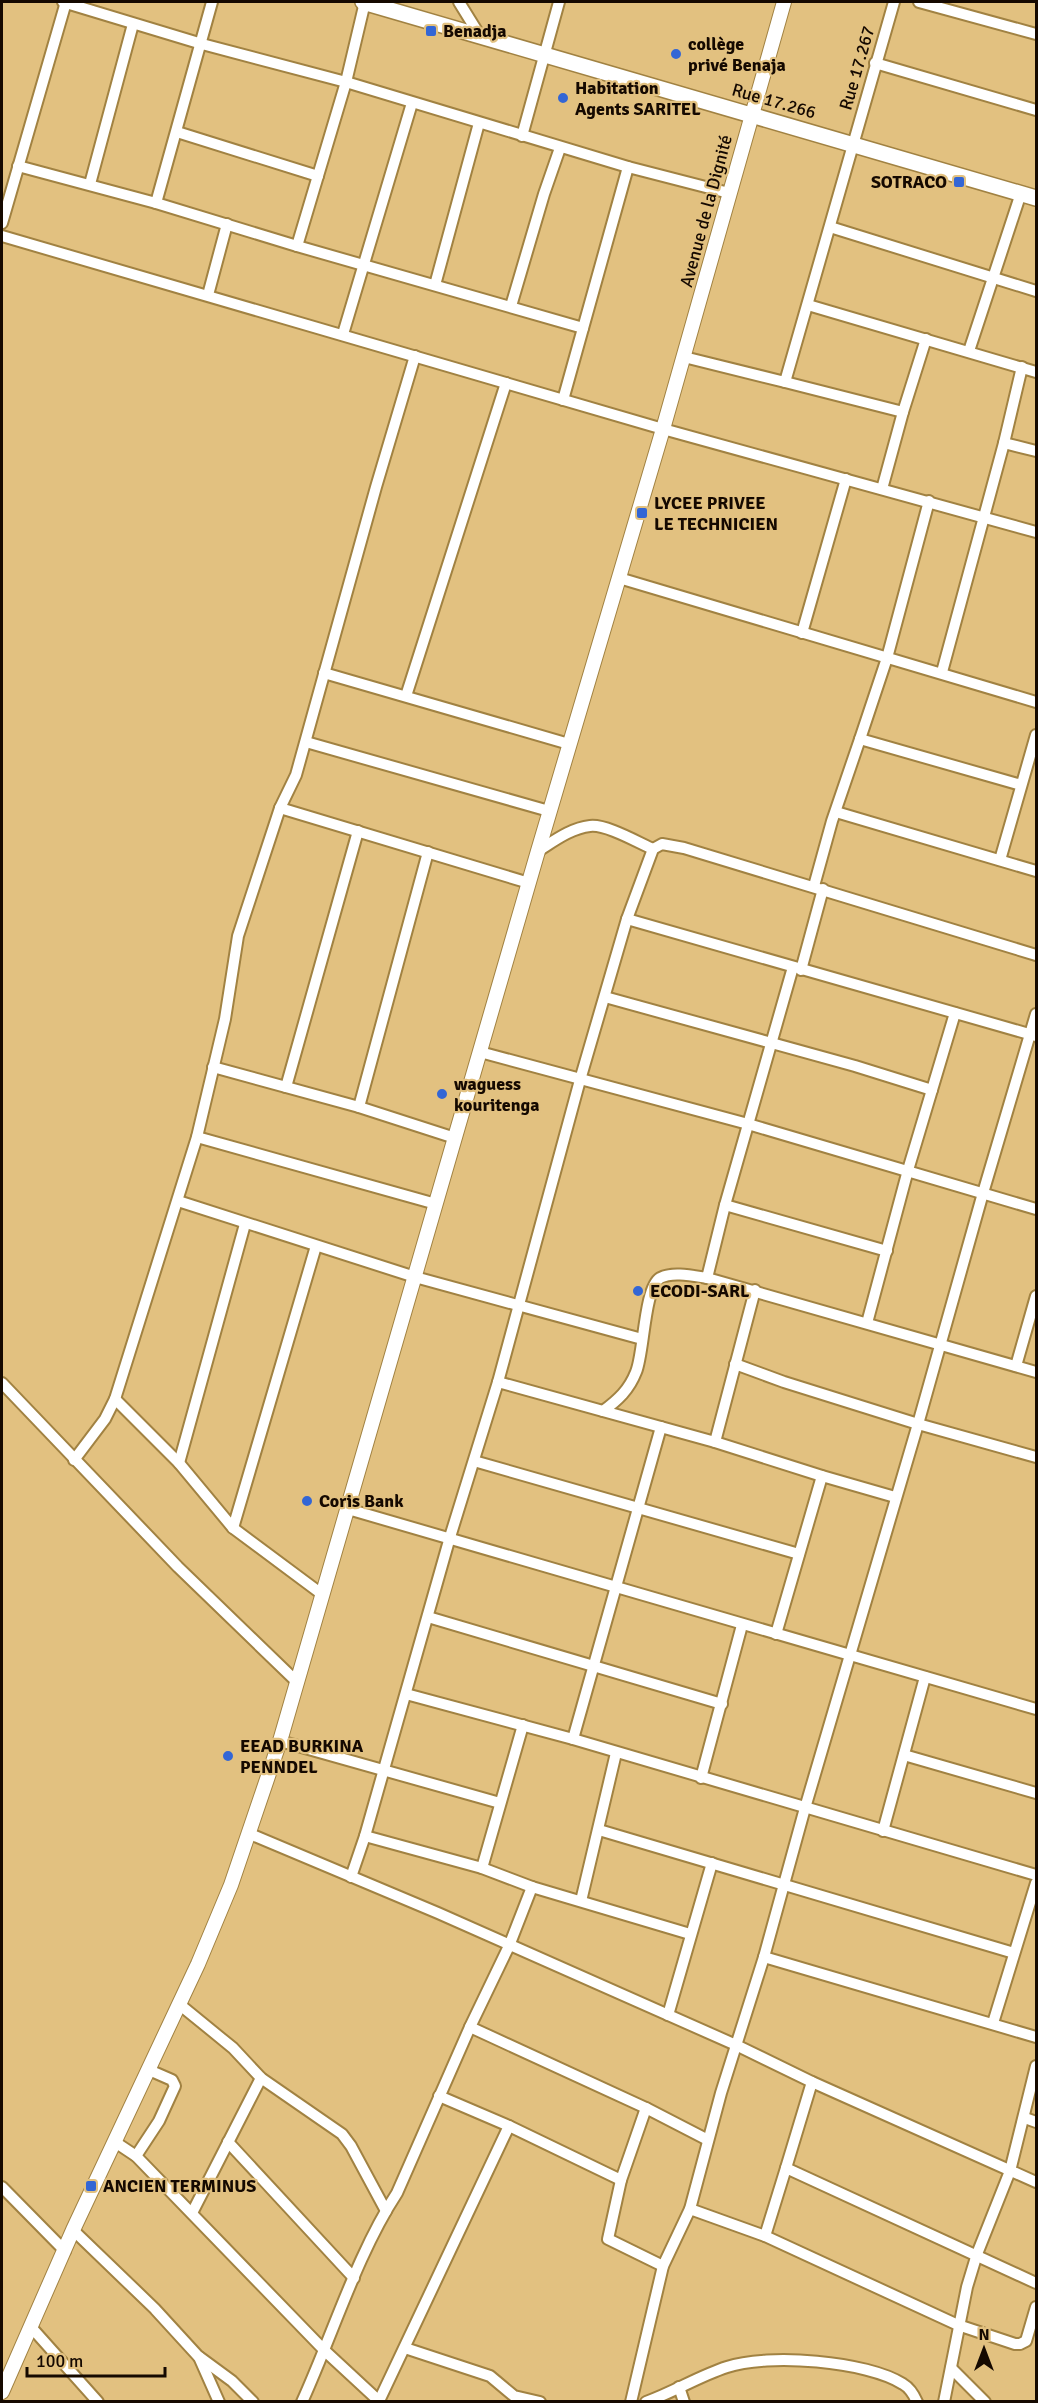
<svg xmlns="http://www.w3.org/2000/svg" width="1038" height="2403" font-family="Signika,sans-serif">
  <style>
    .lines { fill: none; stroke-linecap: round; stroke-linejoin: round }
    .minor-casing { stroke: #a18242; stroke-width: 14 }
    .tertiary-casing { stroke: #a18242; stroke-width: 16 }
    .secondary-casing { stroke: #a18242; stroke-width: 18 }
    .minor { stroke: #fff; stroke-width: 10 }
    .tertiary { stroke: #fff; stroke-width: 14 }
    .secondary { stroke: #fff; stroke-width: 15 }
    .poi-dot { fill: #3366d5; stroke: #e2c180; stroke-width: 2 }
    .labels { text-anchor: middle; stroke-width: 4.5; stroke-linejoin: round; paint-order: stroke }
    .poi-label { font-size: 18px; font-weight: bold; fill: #150900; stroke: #e2c180; text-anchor: start }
    .street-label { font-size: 18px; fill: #150900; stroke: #e2c180 }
  </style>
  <rect width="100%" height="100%" fill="#e2c180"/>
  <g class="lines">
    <defs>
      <g id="minor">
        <path d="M63 2 202 44 346 82 628 167 729 193"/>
        <path d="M459 2 480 36"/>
        <path d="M919 2 1036 34"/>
        <path d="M875 63 1036 110"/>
        <path d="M177 132 318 176"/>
        <path d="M522 136 559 2"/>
        <path d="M18 166 156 203 297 246 583 328"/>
        <path d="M90 184 133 24"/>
        <path d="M156 203 212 2"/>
        <path d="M2 223 66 2"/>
        <path d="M830 227 1036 291"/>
        <path d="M2 236 663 429 1036 532"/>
        <path d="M297 246 346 82 365 2"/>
        <path d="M435 285 479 123"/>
        <path d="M208 295 227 224"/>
        <path d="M808 305 1036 372"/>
        <path d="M511 306 544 194 560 148"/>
        <path d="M343 334 412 103"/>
        <path d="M969 351 1021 193"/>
        <path d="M684 357 785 382 894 2"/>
        <path d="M785 382 903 412 926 339"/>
        <path d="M563 400 628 167"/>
        <path d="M1004 443 1036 451"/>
        <path d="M882 489 903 412"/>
        <path d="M929 501 887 658 860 739 1021 785"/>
        <path d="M619 578 1036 702"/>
        <path d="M802 633 846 479"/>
        <path d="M942 672 1004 443 1022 367"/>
        <path d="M324 673 569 744"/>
        <path d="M406 696 506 383"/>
        <path d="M306 742 549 811"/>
        <path d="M280 808 529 883"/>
        <path d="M836 812 1036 871"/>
        <path d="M538 851C554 841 571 828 590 826 606 824 637 842 653 849"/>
        <path d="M1000 860 1036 735"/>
        <path d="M814 886 832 821 860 739"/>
        <path d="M627 919 1036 1036"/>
        <path d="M801 970 823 889"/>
        <path d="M605 997 855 1066 932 1090"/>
        <path d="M480 1052 748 1124 1036 1209"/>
        <path d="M213 1067 359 1107 455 1138"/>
        <path d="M286 1087 358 831"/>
        <path d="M359 1107 428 852"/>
        <path d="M197 1137 436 1204"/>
        <path d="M178 1201 415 1277 642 1339"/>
        <path d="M725 1205 887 1251"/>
        <path d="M707 1278 1036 1372"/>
        <path d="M867 1323 908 1170 955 1013"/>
        <path d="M735 1364 784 1382 918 1424 1036 1457"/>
        <path d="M1016 1366 1036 1296"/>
        <path d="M498 1382 715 1442 822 1476 895 1497"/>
        <path d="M2 1383 178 1567 297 1682"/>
        <path d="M115 1399 179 1463 233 1528 323 1595"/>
        <path d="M603 1411C618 1400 629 1390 636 1372 644 1354 644 1288 660 1278 672 1271 694 1276 707 1278L725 1205 793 967"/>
        <path d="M715 1442 755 1290"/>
        <path d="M74 1460 105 1419 115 1399 197 1137 225 1019 238 936 280 808 296 775 376 487 415 356"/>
        <path d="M474 1461 799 1554"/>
        <path d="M179 1463 245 1224"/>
        <path d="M348 1509 1036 1709"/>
        <path d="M233 1528 316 1246"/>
        <path d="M428 1617 722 1704"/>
        <path d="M776 1634 822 1476"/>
        <path d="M406 1694 573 1739 1036 1875"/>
        <path d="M573 1739 661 1427"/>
        <path d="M280 1741 500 1803"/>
        <path d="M904 1755 1036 1793"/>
        <path d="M701 1778 742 1625"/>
        <path d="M599 1830 1014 1953"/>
        <path d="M883 1831 925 1677"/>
        <path d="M250 1834 438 1913 736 2045 812 2082 1036 2182"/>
        <path d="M365 1836 482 1868 532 1887 690 1934"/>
        <path d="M482 1868 523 1725"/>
        <path d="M351 1877 365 1836 450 1537 498 1382 580 1080 627 919 653 849 662 844 684 848 1036 955"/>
        <path d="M581 1901 616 1753"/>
        <path d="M764 1957 1036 2037"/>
        <path d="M179 2004 233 2048 261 2078 342 2134 351 2146 386 2211"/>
        <path d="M668 2015 712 1863"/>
        <path d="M993 2023 1036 1883"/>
        <path d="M470 2027 646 2108 708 2140"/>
        <path d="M439 2096 509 2126 621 2180 646 2108"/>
        <path d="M1025 2118 1036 2122"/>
        <path d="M115 2142 136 2156 325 2351 380 2402"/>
        <path d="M228 2142 354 2278"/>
        <path d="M136 2156 159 2121 175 2086 172 2080 149 2070"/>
        <path d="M786 2168 812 2082"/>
        <path d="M621 2180 608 2239 663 2266"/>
        <path d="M2 2187 65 2251"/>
        <path d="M690 2209 765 2236 958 2325 1015 2344H1020L1026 2341 1036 2307"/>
        <path d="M192 2213 261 2078"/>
        <path d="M73 2230 155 2309 198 2356 232 2381 253 2402"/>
        <path d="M765 2236 786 2168 1036 2283"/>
        <path d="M31 2327 98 2402"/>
        <path d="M405 2348 490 2376 514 2396 540 2402"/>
        <path d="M199 2357 219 2402"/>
        <path d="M951 2368 985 2402"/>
        <path d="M679 2387 684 2402"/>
        <path d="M379 2401 509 2126"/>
        <path d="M302 2402C333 2334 357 2254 397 2193L470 2027 509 1946 532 1887"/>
        <path d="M631 2402 663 2266 690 2209 721 2093 764 1957 805 1808 918 1424 983 1193 1036 1014"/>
        <path d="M646 2402C674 2392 699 2376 727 2367 768 2353 867 2361 903 2384 910 2388 914 2395 917 2402"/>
        <path d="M944 2402 967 2287 977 2254 1010 2171 1036 2066"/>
      </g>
      <path id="tertiary" d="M2 2392 73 2230 198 1964 231 1885 280 1741 538 851 663 429 784 2"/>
      <path id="secondary" d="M363 2 1036 198"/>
    </defs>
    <use href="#minor" class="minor-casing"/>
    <use href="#tertiary" class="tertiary-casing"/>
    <use href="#secondary" class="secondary-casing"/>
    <use href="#minor" class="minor"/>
    <use href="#tertiary" class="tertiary"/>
    <use href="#secondary" class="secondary"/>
  </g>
  <g class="poi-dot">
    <rect x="425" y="25" width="12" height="12" rx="3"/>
    <circle cx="676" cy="54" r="6"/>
    <circle cx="563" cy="98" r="6"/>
    <rect x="953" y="176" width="12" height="12" rx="3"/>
    <rect x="636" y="507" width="12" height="12" rx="3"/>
    <circle cx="442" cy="1094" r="6"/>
    <circle cx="638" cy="1291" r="6"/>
    <circle cx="307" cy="1501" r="6"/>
    <circle cx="228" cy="1756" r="6"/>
    <rect x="85" y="2180" width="12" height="12" rx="3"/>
  </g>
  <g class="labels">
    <g class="poi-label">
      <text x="443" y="37">Benadja</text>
      <text x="688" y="50">collège<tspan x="688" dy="21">privé Benaja</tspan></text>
      <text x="575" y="94">Habitation<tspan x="575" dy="21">Agents SARITEL</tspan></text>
      <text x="947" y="188" text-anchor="end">SOTRACO</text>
      <text x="654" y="509">LYCEE PRIVEE<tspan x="654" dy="21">LE TECHNICIEN</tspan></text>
      <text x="454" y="1090">waguess<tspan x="454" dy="21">kouritenga</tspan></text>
      <text x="650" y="1297">ECODI-SARL</text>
      <text x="319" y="1507">Coris Bank</text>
      <text x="240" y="1752">EEAD BURKINA<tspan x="240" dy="21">PENNDEL</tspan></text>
      <text x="103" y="2192">ANCIEN TERMINUS</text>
    </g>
    <g class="street-label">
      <text transform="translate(857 68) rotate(-74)" y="6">Rue 17.267</text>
      <text transform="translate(774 101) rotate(16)" y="6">Rue 17.266</text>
      <text transform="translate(706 211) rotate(-75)" y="6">Avenue de la Dignité</text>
    </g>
  </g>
  <rect width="1038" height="2403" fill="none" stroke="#150900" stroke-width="6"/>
  <g transform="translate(984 2349)" stroke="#e2c180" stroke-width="4.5" paint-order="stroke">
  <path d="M0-4.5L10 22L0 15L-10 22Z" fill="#150900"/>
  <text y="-9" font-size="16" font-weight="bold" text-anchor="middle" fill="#150900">N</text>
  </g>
  <path d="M27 2367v9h138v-9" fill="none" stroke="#150900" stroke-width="3"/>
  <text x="36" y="2367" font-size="18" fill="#150900" stroke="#e2c180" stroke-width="4.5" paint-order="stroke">100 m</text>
</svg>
